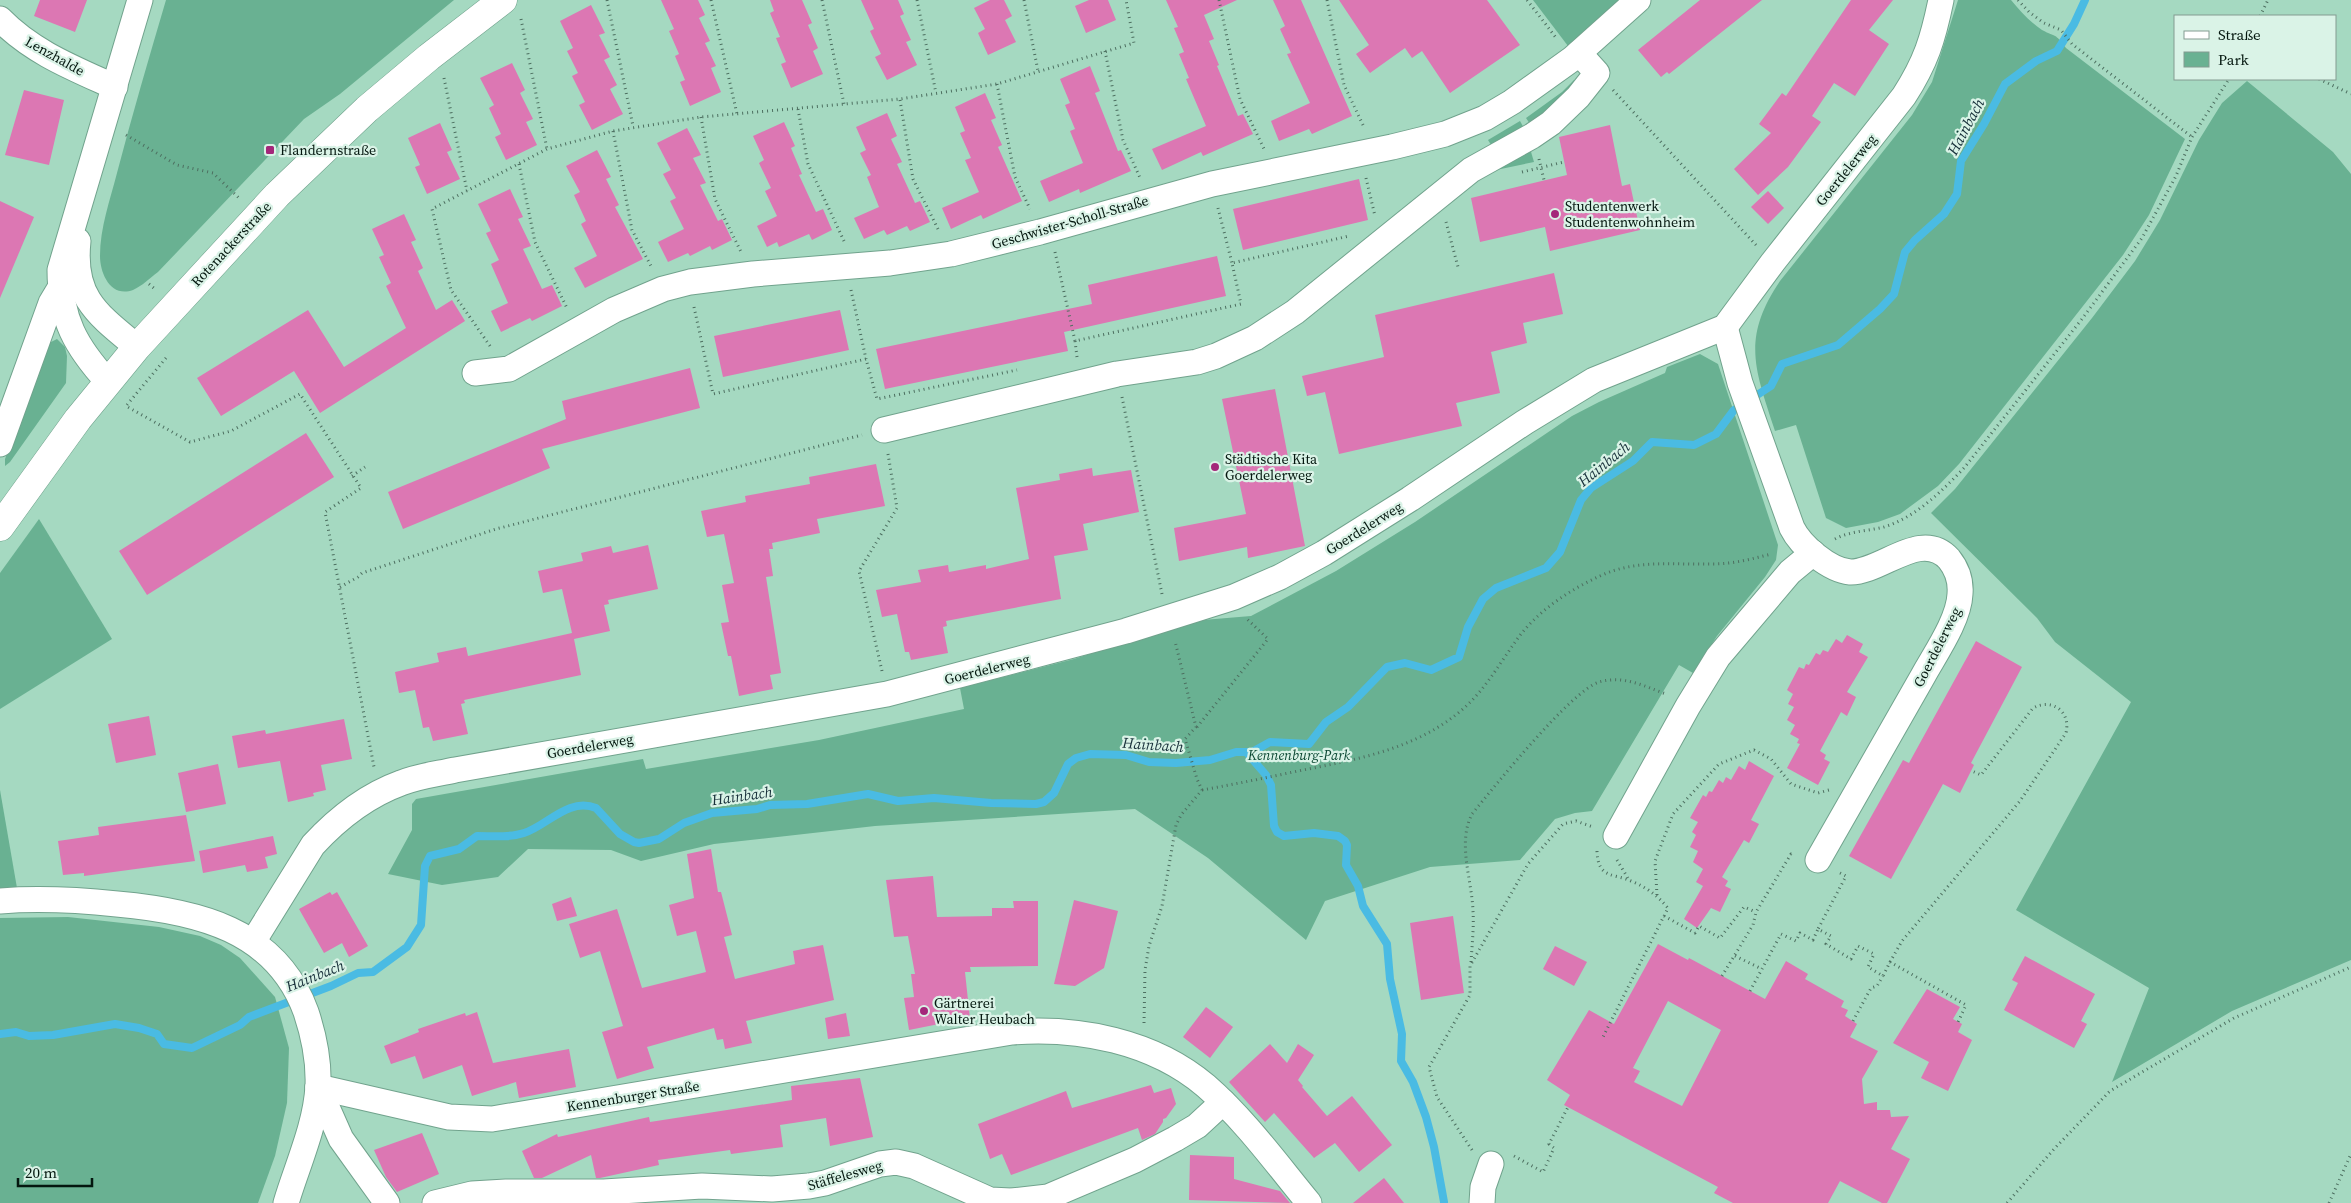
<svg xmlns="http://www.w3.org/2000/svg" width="2351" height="1203" font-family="'Source Serif 4',serif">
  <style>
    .green { fill: #69b192 }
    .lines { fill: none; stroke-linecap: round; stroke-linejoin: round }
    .stream { stroke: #4abbe3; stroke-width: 8 }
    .building { fill: #dc77b3; fill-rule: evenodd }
    .minor-casing { stroke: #71a38d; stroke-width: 27 }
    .major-casing { stroke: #71a38d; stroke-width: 29 }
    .path { stroke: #4d6f60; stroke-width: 3; stroke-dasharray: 1 4; stroke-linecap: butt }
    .minor { stroke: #fff; stroke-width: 25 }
    .major { stroke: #fff; stroke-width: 28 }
    .poi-dot { fill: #a4277a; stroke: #daf3e7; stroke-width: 2 }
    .labels { text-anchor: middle; stroke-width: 4.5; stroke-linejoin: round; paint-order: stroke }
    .street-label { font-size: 14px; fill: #04170f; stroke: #daf3e7 }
    .poi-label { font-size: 14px; fill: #04170f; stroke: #daf3e7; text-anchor: start }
    .park-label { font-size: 14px; font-style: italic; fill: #0c4934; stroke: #daf3e7 }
    .water-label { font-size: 15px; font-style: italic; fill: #18303a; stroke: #daf3e7 }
  </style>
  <rect width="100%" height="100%" fill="#a5d9c1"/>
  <g class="green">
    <path d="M166 0H454L340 94 304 119 158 272C150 278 142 286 133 290 111 298 100 274 100 256 100 228 110 200 117 173 132 115 149 58 166 0Z"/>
    <path d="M1533 0H1620L1568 46Z"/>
    <path d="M1958 0H2011C2020 11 2030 22 2042 30 2057 38 2054 32 2066 48L2185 139 2149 215 2123 255 1959 464 1938 486 1900 514 1878 522 1846 528 1826 518 1796 425 1775 431C1755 369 1741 339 1780 281L1912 115 1932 82Z"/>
    <path d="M1574 80 1579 86 1532 127 1526 118 1562 92Z"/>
    <path d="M2247 81 2333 152 2351 174V960L2232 1011 2112 1082 2149 988 2016 910 2131 702 2055 642 2037 618 1931 513 1955 489 2092 318 2135 261 2160 220 2199 140 2222 103Z"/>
    <path d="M1520 121 1525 130 1493 148 1488 140Z"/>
    <path d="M1529 145 1534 162 1496 170Z"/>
    <path d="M57 339 65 347 67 356 66 383 10 462 5 466V459L39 373 47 344Z"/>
    <path d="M1700 354 1718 364 1778 545 1776 560 1765 577 1717 636 1693 673 1679 665 1592 811 1575 813 1555 819 1520 860 1430 867 1325 901 1306 940 1208 858 1135 809 875 826 714 844 641 861 611 850 528 849 498 877 442 885 388 874 412 830V804L416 799 643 759 646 769 819 740 964 709 960 688 1074 659 1191 621 1251 616 1336 571 1415 522 1572 416 1599 402 1665 373 1667 367Z"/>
    <path d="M39 519 112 639 0 709V573Z"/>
    <path d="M0 790 17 888 0 889Z"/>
    <path d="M68 917 159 927 200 936 221 945 240 958 275 997 289 1048 287 1103 275 1156 258 1203H0V918Z"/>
  </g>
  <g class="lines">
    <g class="stream">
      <path d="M1247 753 1266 775 1271 785 1274 826 1277 832 1284 836 1314 833 1338 836 1345 841 1347 845 1346 865 1358 886 1363 906 1387 944 1390 979 1402 1034 1401 1061 1413 1082 1426 1117 1434 1147 1444 1202"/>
      <path d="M0 1034 16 1032 29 1036 53 1035 115 1024 139 1028 157 1034 164 1044 192 1048 240 1025 249 1017 331 986 358 973 373 972 407 947 421 925 425 866 430 856 459 849 477 836C493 836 509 838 524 833 547 826 568 797 596 808L620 834 634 842 639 843 659 839 684 823 712 813 757 809 770 805 807 804 868 794 898 801 934 798 991 803 1036 804 1044 802 1054 793 1068 764 1076 758 1090 754 1126 755 1149 762 1176 763 1210 760 1236 752H1252L1270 742 1309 744 1326 722 1348 707 1387 667 1405 663 1431 670 1459 657 1468 627 1483 599 1496 588 1546 568 1560 552 1581 500 1591 488 1633 461 1652 442 1694 445 1716 434 1734 410 1771 386 1782 364 1838 345 1880 309 1894 294 1905 252 1915 240 1944 214 1957 194 1961 161 1984 124 2005 84 2036 61 2057 51 2074 24 2085 0"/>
    </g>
  </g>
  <g class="building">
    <path d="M40 0H87L75 32 34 16Z"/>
    <path d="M661 0H698L705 15 699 18 710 41 705 43 716 66 711 68 721 92 690 106 680 82 685 80 675 56 679 54 669 31 674 29Z"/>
    <path d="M770 0H802L812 23 808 25 818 48 813 51 823 74 791 88 781 64 786 62 776 38 780 37 770 13 774 11Z"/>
    <path d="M861 0H898L904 14 900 16 911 40 906 42 917 65 887 80 875 57 881 54 870 31 874 29Z"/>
    <path d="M990 0H1004L1012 16 1005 20 1016 42 988 55 978 33 985 29 974 8Z"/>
    <path d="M1089 0H1108L1116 20 1086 33 1075 6Z"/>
    <path d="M1166 0H1237L1204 15 1214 39 1209 41 1219 65 1217 66 1238 116 1243 114 1253 134 1203 156 1201 152 1162 170 1152 149 1206 126 1186 79 1189 78 1179 54 1184 52 1174 28 1178 27Z"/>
    <path d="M1273 0H1301L1352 116 1312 134 1309 129 1279 141 1271 121 1310 103 1287 54 1291 53 1280 29 1285 26Z"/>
    <path d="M1339 0H1487L1520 45 1450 93 1422 51 1412 58 1405 48 1370 73 1356 54 1369 45Z"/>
    <path d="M1700 0H1762L1669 74 1667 72 1661 77 1638 50Z"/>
    <path d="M1851 0H1893L1869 30 1889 44 1855 96 1834 83 1812 116 1821 122 1788 167 1758 195 1734 169 1771 133 1759 124 1782 93 1786 96Z"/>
    <path d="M591 5 605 33 599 35 610 57 604 60 617 85 610 89 623 114 592 130 579 105 585 102 572 76 578 73 567 51 573 48 560 21Z"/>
    <path d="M512 63 525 90 520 93 533 119 526 122 537 145 506 160 495 137 501 134 489 108 494 105 480 78Z"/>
    <path d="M1090 66 1100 91 1095 93 1118 151 1121 150 1131 171 1080 193 1079 189 1049 202 1040 181 1083 163 1070 131 1075 129 1065 105 1070 103 1060 79Z"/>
    <path d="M24 90 64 100 49 165 5 155Z"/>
    <path d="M985 93 996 118 991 120 1002 145 998 147 1022 201 983 219 981 215 951 229 942 208 979 192 965 160 971 158 960 133 965 131 955 107Z"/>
    <path d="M887 113 897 136 891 139 902 162 897 164 915 203 920 201 930 222 910 231 907 226 887 235 884 230 864 239 854 218 879 207 867 177 871 175 860 153 866 150 856 127Z"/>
    <path d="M784 122 795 146 791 148 802 174 799 175 816 212 823 209 832 230 812 240 809 234 779 247 777 242 767 247 757 226 777 216 765 191 771 188 759 163 764 160 753 136Z"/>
    <path d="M440 123 452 150 447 152 460 179 427 194 415 167 420 165 408 138Z"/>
    <path d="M1610 125 1622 186 1630 184 1640 230 1550 251 1545 227 1480 242 1471 198 1567 175 1559 137Z"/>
    <path d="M687 128 701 155 693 158 706 183 700 185 718 221 722 219 732 240 712 250 710 246 690 256 688 253 668 262 658 242 684 229 670 201 676 198 663 174 671 170 657 143Z"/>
    <path d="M597 150 611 177 606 179 619 205 615 207 643 259 585 288 574 268 597 256 581 224 586 221 574 195 580 192 566 166Z"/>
    <path d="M1359 179 1368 220 1243 250 1233 209Z"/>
    <path d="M510 189 523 217 518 219 531 246 523 249 542 289 552 285 562 306 532 321 530 318 501 332 491 311 508 303 491 264 499 260 486 233 491 231 478 204Z"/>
    <path d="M1768 191 1784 208 1768 224 1751 207Z"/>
    <path d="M0 201 34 217 0 298Z"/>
    <path d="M404 214 416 240 411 242 423 268 418 271 436 310 452 300 465 321 320 413 294 371 221 416 197 378 308 310 344 367 406 328 386 286 391 283 379 257 384 255 372 229Z"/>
    <path d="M1217 256 1226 296 1064 332 1068 351 885 389 876 349 1092 304 1088 285Z"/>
    <path d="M1554 273 1563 314 1523 323 1527 343 1491 352 1500 393 1456 403 1462 426 1339 454 1325 392 1307 396 1302 376 1384 357 1375 315Z"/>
    <path d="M840 310 849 350 723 377 714 336Z"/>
    <path d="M690 368 700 408 542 449 550 468 403 529 388 492 566 419 562 401Z"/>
    <path d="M1275 389 1305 546 1248 558 1247 547 1179 561 1174 528 1246 514 1222 399Z"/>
    <path d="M306 433 334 477 147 595 119 551Z"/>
    <path d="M876 464 885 506 817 519 820 533 772 543 773 549H769L773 576 766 577 781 673 770 675 773 689 739 696 731 656H728L721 623 729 622 722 585 734 583 724 534 707 537 701 511 746 502 745 496 810 484 809 477Z"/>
    <path d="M1092 468 1093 476 1131 470 1139 512 1083 524 1088 550 1054 556 1061 599 946 621 947 626 943 627 948 653 911 660 909 652H905L897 614 882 617 876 590 921 582 918 570 948 565 949 572 986 565V569L1029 559 1016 488 1060 480 1059 474Z"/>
    <path d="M648 545 658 589 608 600 609 604 604 605 610 631 574 639 581 675 464 700 465 703 461 704 468 734 433 741 429 727 423 728 415 690 399 693 395 672 439 662 437 653 466 647 468 656 572 633 562 589 543 593 538 571 583 561 581 553 611 546 613 553Z"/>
    <path d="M1847 635 1863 644 1859 652 1868 657 1847 692 1856 697 1847 716 1841 712 1820 751 1826 755 1824 759 1830 762 1818 785 1787 768 1800 744 1797 743 1799 739 1790 734 1795 725 1787 720 1794 707 1788 704 1793 694 1787 690 1799 667 1804 669 1806 664 1809 665 1816 653 1820 655 1823 650 1828 652 1836 639 1842 643Z"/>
    <path d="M1976 641 2022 667 1971 763 1974 765 1960 793 1943 784 1891 879 1849 856 1903 760 1909 763Z"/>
    <path d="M149 716 156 755 116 763 108 724Z"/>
    <path d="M344 719 352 759 321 765 326 790 313 793 314 796 288 802 280 761 238 768 232 736 265 730 266 734Z"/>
    <path d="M1749 761 1774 776 1751 820 1759 824 1749 843 1744 840 1722 877 1728 881 1725 886 1731 889 1720 912 1711 908 1697 928 1684 919 1703 886 1696 882 1703 869 1693 862 1698 851 1690 847 1696 835 1692 832 1698 822 1690 818 1703 795 1706 797 1709 791 1712 792 1719 780 1723 783 1726 777 1731 780 1739 766 1745 770Z"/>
    <path d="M218 764 226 804 186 812 178 773Z"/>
    <path d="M186 815 195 861 84 876V873L63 875 58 841 99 835 98 827Z"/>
    <path d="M273 836 277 854 265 857 268 868 247 872 245 865 203 873 199 851Z"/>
    <path d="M711 849 718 892H721L732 935 724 937 735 979 795 964 793 951 823 945 834 1000 746 1021 752 1043 725 1049 723 1039 717 1040 714 1028 647 1047 654 1068 617 1079 602 1032 623 1026 600 951 580 958 569 924 617 909 642 988 706 972 696 931 677 936 669 905 694 898 687 854Z"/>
    <path d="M933 876 937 917 992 916V908H1014L1013 901H1038V966L970 967 971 972H965L970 1019 943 1021 944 1023 909 1030 904 998 914 997 911 974H915L908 936 894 937 886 880Z"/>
    <path d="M330 892 332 895 337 892 368 946 349 957 342 943 324 953 299 909Z"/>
    <path d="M571 897 577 916 557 921 552 904Z"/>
    <path d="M1074 900 1118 911 1104 968 1075 986 1054 984Z"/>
    <path d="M1453 916 1464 993 1421 1000 1410 923Z"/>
    <path d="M1658 944 1688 960 1689 958 1765 999 1786 961 1808 974 1805 979 1844 1001 1841 1007 1848 1010 1845 1016 1857 1024 1850 1037 1878 1051 1862 1079 1864 1104 1877 1102V1110H1890L1891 1117 1909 1116 1891 1149 1910 1159 1887 1203H1882L1840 1181 1828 1203H1733L1714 1193 1718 1187 1564 1105 1570 1095 1547 1080 1589 1010 1614 1024ZM1668 1001 1721 1030 1682 1106 1634 1082 1640 1071 1633 1068Z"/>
    <path d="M1555 946 1587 962 1574 986 1543 969Z"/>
    <path d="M2025 956 2095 994 2081 1021 2087 1024 2074 1048 2004 1010 2018 983 2012 980Z"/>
    <path d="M1927 989 1960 1007 1953 1019 1962 1024 1958 1032 1972 1040 1948 1091 1921 1078 1929 1062 1893 1043Z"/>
    <path d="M1206 1007 1233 1027 1210 1058 1183 1037Z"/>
    <path d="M477 1012 493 1063 569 1049 576 1087 519 1098 516 1082 472 1096 462 1065 423 1079 415 1056 391 1064 384 1046 419 1032 418 1029 465 1013 466 1016Z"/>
    <path d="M846 1013 850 1036 828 1039 825 1018Z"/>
    <path d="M1270 1044 1287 1063 1298 1044 1314 1055 1298 1080 1303 1086 1302 1087 1327 1116 1352 1096 1392 1145 1359 1172 1335 1143 1314 1158 1274 1113 1265 1122 1229 1082Z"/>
    <path d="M860 1078 873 1137 830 1146 826 1118 780 1125 783 1147 731 1154 730 1150 658 1160 659 1165 600 1178H596L591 1155 542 1178H534L522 1151 557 1134 558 1137 649 1117 650 1122 792 1100 791 1086Z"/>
    <path d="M1151 1085 1154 1093 1171 1088 1176 1104 1166 1118 1163 1119V1122L1155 1134 1142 1140 1138 1128 1011 1175 1002 1154 990 1159 978 1124 1066 1091 1072 1108Z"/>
    <path d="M422 1133 439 1174 397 1192 386 1177 374 1150Z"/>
    <path d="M1190 1155 1234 1157V1179L1280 1191 1290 1203 1189 1200Z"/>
    <path d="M1384 1178 1404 1203H1353Z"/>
  </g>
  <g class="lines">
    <defs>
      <g id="minor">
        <path d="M0 19C32 52 73 68 115 87"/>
        <path d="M78 241C72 297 97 314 137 347"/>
        <path d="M1725 327 1740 383 1792 528C1801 546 1829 570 1850 572 1881 573 1921 528 1949 559 1957 569 1961 582 1960 594 1959 620 1935 654 1923 676 1888 738 1853 799 1818 860"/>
        <path d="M475 373 509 369 614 310 663 289 690 282 753 274 890 263 951 254 1040 232 1212 184 1392 147 1445 134 1485 118 1512 102 1572 59 1638 0"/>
        <path d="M108 382C76 347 60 319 60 270L140 0"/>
        <path d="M884 430 1117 374 1197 362 1216 356 1255 338 1295 312 1471 170 1532 136 1551 123 1578 97 1597 73 1579 53"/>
        <path d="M0 444 51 303 60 288"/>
        <path d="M1616 836 1688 706 1718 657 1790 572 1813 553"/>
        <path d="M0 901C39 898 78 900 117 904 196 911 276 929 306 1012 314 1036 319 1060 318 1086 316 1125 297 1166 286 1203"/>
        <path d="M253 942 313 845C337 819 368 795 401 783 418 776 437 774 455 770L887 694 1126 631 1234 597 1280 577 1324 553 1410 499 1525 422 1594 380 1725 327 1773 262 1904 96C1926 62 1933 39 1941 0"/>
        <path d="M318 1087 449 1117 492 1119 1012 1032C1079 1027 1153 1041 1206 1086 1245 1120 1276 1163 1309 1203"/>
        <path d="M318 1087 341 1139 387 1203"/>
        <path d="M435 1203 472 1194 506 1192H604L702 1186 772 1189 809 1186 825 1183 880 1164 896 1162 914 1166 990 1200 1011 1201 1048 1197 1135 1160 1175 1139 1197 1126 1223 1102"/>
        <path d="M1482 1203 1483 1187 1491 1164"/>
      </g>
      <path id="major" d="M0 527 78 419 137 347 277 195 367 109 429 57 503 0"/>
    </defs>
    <use href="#minor" class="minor-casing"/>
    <use href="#major" class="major-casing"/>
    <g class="path">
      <path d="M607 0 633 126"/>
      <path d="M711 0 737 114"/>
      <path d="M822 0 844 104"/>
      <path d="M917 0 936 93"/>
      <path d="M1024 0 1038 71"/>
      <path d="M1219 0 1240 99 1264 149"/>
      <path d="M1327 0 1344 85 1364 127"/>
      <path d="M1527 0 1557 39"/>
      <path d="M2018 0 2029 12 2044 23 2061 30 2072 44 2192 137"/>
      <path d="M2260 16 2268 0"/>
      <path d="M521 19 547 149"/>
      <path d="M1105 51 1123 140 1141 180"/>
      <path d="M444 78 467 191"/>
      <path d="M2319 79 2351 94"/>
      <path d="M997 84 1015 177 1030 209"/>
      <path d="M1613 90 1756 245"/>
      <path d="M900 100 913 179 939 231"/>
      <path d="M798 109 808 164 844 241"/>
      <path d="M701 117 715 199 741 252"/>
      <path d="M613 131 632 230 652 268"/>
      <path d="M126 135 177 165 213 173 240 199"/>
      <path d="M1539 159 1544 180"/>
      <path d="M519 164 535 242 567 308"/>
      <path d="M1522 172 1564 162"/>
      <path d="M1366 178 1375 216"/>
      <path d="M1218 208 1232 263"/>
      <path d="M1446 222 1458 267"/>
      <path d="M1055 252 1075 341"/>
      <path d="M149 284 156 290"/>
      <path d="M851 290 866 359"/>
      <path d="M694 307 713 394 866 359 877 399 1017 370"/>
      <path d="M490 346 451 290 432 209 547 149 613 131 701 117 900 99 997 84 1134 43 1126 0"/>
      <path d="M1077 357 1075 341 1241 304 1232 263 1349 236"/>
      <path d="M166 358 126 406 190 442 231 431 300 394 361 488 325 512 374 767"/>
      <path d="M1122 397 1162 594"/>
      <path d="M352 476 365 467"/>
      <path d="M1835 539C1850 531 1868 531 1884 527 1916 517 1941 492 1964 468L2082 319 2142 238 2176 176 2192 137 2229 79"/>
      <path d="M340 587 358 577 362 573 496 529 862 435"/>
      <path d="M882 671 859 571 897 508 888 454"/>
      <path d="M1197 727 1268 639 1246 618"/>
      <path d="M1202 790C1236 784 1269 777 1303 770 1360 759 1418 748 1463 709 1487 688 1502 659 1521 634 1541 609 1571 589 1600 576 1636 559 1674 565 1712 564 1733 564 1752 559 1771 554"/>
      <path d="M1597 851C1598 879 1613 873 1631 881 1646 887 1657 895 1668 908L1602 1039"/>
      <path d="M1617 860 1629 880"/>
      <path d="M1840 873 1846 876 1818 929 1831 936 1826 944 1851 959 1858 946 1874 954 1868 967 1883 976 1890 962 1966 1005 1958 1022"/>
      <path d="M1657 895 1655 861 1673 814 1719 764 1754 750 1771 759 1791 784 1818 793 1829 790"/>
      <path d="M1664 916 1695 933 1699 926 1720 938 1744 907 1756 912"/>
      <path d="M1735 956 1762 969"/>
      <path d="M1471 962C1472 945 1474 928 1473 911 1472 880 1457 843 1472 814 1494 787 1571 691 1599 682 1623 675 1644 686 1666 694"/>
      <path d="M1890 962 1902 941 2020 801 2066 733C2071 711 2052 698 2033 708L1981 775 1972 771"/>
      <path d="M1722 976 1753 925 1756 912 1791 854 1795 855"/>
      <path d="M1750 991 1781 934 1796 941 1800 933 1813 940 1818 929"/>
      <path d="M1853 1021 1871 988 1877 986 1883 976"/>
      <path d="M1144 1023 1145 970 1149 946 1162 906 1176 825 1181 815 1202 790 1197 779 1185 739 1196 727 1175 641"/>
      <path d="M1472 1150 1437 1097 1429 1067 1470 995V966L1528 864 1563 824 1576 821 1593 827"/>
      <path d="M1514 1156 1543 1172 1554 1148 1549 1144 1568 1107"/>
      <path d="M2007 1203 2054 1149 2110 1091 2234 1018 2351 967"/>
      <path d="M2329 1203 2351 1154"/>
    </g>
    <use href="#minor" class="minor"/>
    <use href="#major" class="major"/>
  </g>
  <g class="poi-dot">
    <rect x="265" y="145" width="10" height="10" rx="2.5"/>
    <circle cx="1555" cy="214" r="5"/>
    <circle cx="1215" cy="467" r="5"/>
    <circle cx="924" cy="1011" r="5"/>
  </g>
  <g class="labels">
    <g class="street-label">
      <text transform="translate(55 56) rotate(29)" y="5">Lenzhalde</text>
      <text transform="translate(1846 170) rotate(-51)" y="5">Goerdelerweg</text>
      <text transform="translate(1070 222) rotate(-16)" y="5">Geschwister-Scholl-Straße</text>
      <text transform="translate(231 244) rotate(-47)" y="5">Rotenackerstraße</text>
      <text transform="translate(1364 528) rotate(-32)" y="5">Goerdelerweg</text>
      <text transform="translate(1937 647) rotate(-63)" y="5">Goerdelerweg</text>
      <text transform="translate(987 669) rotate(-14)" y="5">Goerdelerweg</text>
      <text transform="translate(590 746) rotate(-10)" y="5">Goerdelerweg</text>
      <text transform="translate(633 1096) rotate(-9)" y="5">Kennenburger Straße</text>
      <text transform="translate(845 1175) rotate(-16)" y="5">Stäffelesweg</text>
    </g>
    <g class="poi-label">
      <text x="280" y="155">Flandernstraße</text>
      <text x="1565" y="211">Studentenwerk<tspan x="1565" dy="16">Studentenwohnheim</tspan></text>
      <text x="1225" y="464">Städtische Kita<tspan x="1225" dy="16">Goerdelerweg</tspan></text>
      <text x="934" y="1008">Gärtnerei<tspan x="934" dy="16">Walter Heubach</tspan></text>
    </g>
    <g class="park-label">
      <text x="1299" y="760">Kennenburg-Park</text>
    </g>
    <g class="water-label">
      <text transform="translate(1966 127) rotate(-62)" y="5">Hainbach</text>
      <text transform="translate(1604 464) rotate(-39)" y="5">Hainbach</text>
      <text transform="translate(1153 745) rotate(4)" y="5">Hainbach</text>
      <text transform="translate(742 796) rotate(-8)" y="5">Hainbach</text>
      <text transform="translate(315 976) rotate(-22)" y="5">Hainbach</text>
    </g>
  </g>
  <rect x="2174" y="15" width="162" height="65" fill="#daf3e7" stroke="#849b91"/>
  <rect x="2184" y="31" width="25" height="8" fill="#ffffff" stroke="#849b91"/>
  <text x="2218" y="40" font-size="15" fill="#04170f">Straße</text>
  <rect x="2184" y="52" width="25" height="15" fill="#69b192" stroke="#849b91"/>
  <text x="2218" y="65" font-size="15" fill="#04170f">Park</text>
  <path d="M18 1178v8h74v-8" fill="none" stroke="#04170f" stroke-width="2.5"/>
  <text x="25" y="1178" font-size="15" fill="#04170f" stroke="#daf3e7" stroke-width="4" paint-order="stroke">20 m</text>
</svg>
